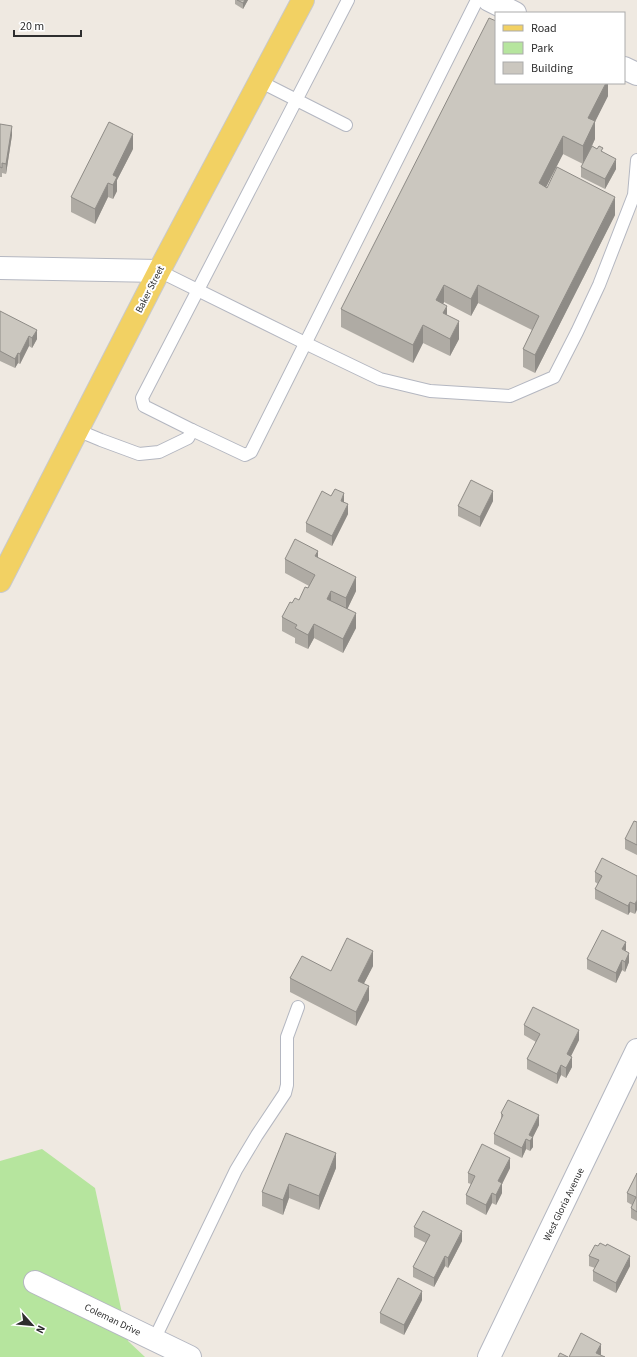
<svg xmlns="http://www.w3.org/2000/svg" width="637" height="1357" font-family="'Source Sans 3',sans-serif">
  <style>
    .green { fill: #b6e59e }
    .lines { fill: none; stroke-linecap: round; stroke-linejoin: round }
    .lane-casing { stroke: #b4b7c1; stroke-width: 14 }
    .street-casing { stroke: #b4b7c1; stroke-width: 24 }
    .primary-casing { stroke: #c9c9c9; stroke-width: 24 }
    .lane { stroke: #fff; stroke-width: 12 }
    .street { stroke: #fff; stroke-width: 22 }
    .primary { stroke: #f2d163; stroke-width: 22 }
    .wall { fill: #afaba4 }
    .shaded-wall { fill: #8e8b86 }
    .building { fill: #cbc7bf; stroke: #8e8b86 }
    .labels { text-anchor: middle; stroke-width: 4; stroke-linejoin: round; paint-order: stroke }
    .street-label { font-size: 10px; fill: #2e2e2e; stroke: #fff }
  </style>
  <rect width="100%" height="100%" fill="#efe9e1"/>
  <path class="green" d="M42 1149 95 1188 128 1341 145 1357H0V1161Z"/>
  <g class="lines">
    <defs>
      <g id="lane">
        <path d="M259 81 346 125"/>
        <path d="M159 271 305 343 380 379 430 391 510 396 554 377 577 332 599 285 634 195 637 160"/>
        <path d="M77 430 101 440 139 454 159 452 188 438 192 430 245 455 251 452 477 0"/>
        <path d="M192 430 144 406 142 398 348 0"/>
        <path d="M154 1340 236 1170 257 1135 285 1093 287 1085V1037L298 1007"/>
      </g>
      <g id="street">
        <path d="M489 0 515 13"/>
        <path d="M624 68 637 74"/>
        <path d="M0 268 159 271"/>
        <path d="M35 1282 190 1357"/>
        <path d="M489 1357 637 1050"/>
      </g>
      <path id="primary" d="M0 581 159 271 303 0"/>
    </defs>
    <use href="#lane" class="lane-casing"/>
    <use href="#street" class="street-casing"/>
    <use href="#primary" class="primary-casing"/>
    <use href="#lane" class="lane"/>
    <use href="#street" class="street"/>
    <use href="#primary" class="primary"/>
  </g>
  <g class="wall">
    <path d="M235 0H248L243 9 235 4Z"/>
    <path d="M608 83V96L595 121V139L592 146 603 152 616 169 605 189 581 177V167L583 164 563 154 546 187 615 215 535 373 523 367V349L532 330 478 303 471 316 444 302 443 304 447 315 459 339 450 356 423 343 413 363 341 327V309Z"/>
    <path d="M0 124 12 135 6 174 2 173V177H0Z"/>
    <path d="M133 149 117 180V191L113 199 108 197 95 224 71 212V197Z"/>
    <path d="M0 311 37 339 32 348 29 346 20 364 18 363 15 368 0 361Z"/>
    <path d="M331 496 344 503 348 514 332 546 306 532V523Z"/>
    <path d="M493 501 480 527 458 516V506Z"/>
    <path d="M318 558 356 591 347 609 356 628 343 653 314 638 308 649 295 643V638L282 631V617L292 603 299 600 309 586 285 573V559Z"/>
    <path d="M637 822V855L625 849V839Z"/>
    <path d="M595 872 637 876 635 914 630 912 628 915 595 899V889L598 884 595 882Z"/>
    <path d="M626 951 629 962 625 972 622 970 616 983 587 969V959Z"/>
    <path d="M373 966 364 983 369 1000 356 1026 290 992V978L331 971Z"/>
    <path d="M524 1025 579 1040 571 1056 572 1067 566 1078 561 1075 557 1084 527 1069V1059L536 1042 524 1035Z"/>
    <path d="M501 1113 539 1125 533 1137V1147L530 1151 526 1149 522 1158 494 1144V1134L501 1120Z"/>
    <path d="M336 1168 319 1210 289 1198 283 1215 262 1206V1192Z"/>
    <path d="M510 1168 502 1184V1193L496 1205 492 1203 486 1215 466 1204V1195L471 1184 468 1183V1173Z"/>
    <path d="M637 1173V1221L631 1218V1208L632 1205 627 1202V1193Z"/>
    <path d="M414 1227 462 1241 448 1268 445 1266 434 1287 413 1277V1267L426 1243 414 1237Z"/>
    <path d="M589 1256 630 1266 616 1293 593 1281V1271L595 1268 589 1266Z"/>
    <path d="M422 1300 404 1335 380 1323V1313Z"/>
  </g>
  <g class="shaded-wall">
    <path d="M245 0H248L243 9V3Z"/>
    <path d="M606 83H608V96L588 136V118Z"/>
    <path d="M595 121V139L583 164V146Z"/>
    <path d="M12 126V135L6 174V164Z"/>
    <path d="M133 134V149L117 180V191L113 199V175Z"/>
    <path d="M563 136V154L539 201V183Z"/>
    <path d="M616 159V169L605 189V179Z"/>
    <path d="M108 183V197L95 224V209Z"/>
    <path d="M615 197V215L535 373V355Z"/>
    <path d="M444 285V302L436 318V300Z"/>
    <path d="M478 285V303L471 316V299Z"/>
    <path d="M447 306V323L443 313Z"/>
    <path d="M459 321V339L450 356V339Z"/>
    <path d="M423 325V343L413 363V345Z"/>
    <path d="M37 330V339L32 348V338Z"/>
    <path d="M29 336V346L20 364V354Z"/>
    <path d="M18 353V363L15 368V359Z"/>
    <path d="M493 491V501L480 527V517Z"/>
    <path d="M344 493V503L341 501Z"/>
    <path d="M348 504V514L332 546V536Z"/>
    <path d="M318 551V565L315 556Z"/>
    <path d="M356 577V591L346 612V598Z"/>
    <path d="M331 591V605L327 599Z"/>
    <path d="M356 613V628L343 653V639Z"/>
    <path d="M314 624V638L308 649V635Z"/>
    <path d="M637 900V910L635 914V904Z"/>
    <path d="M630 902V912L628 915V906Z"/>
    <path d="M626 942V951L622 949Z"/>
    <path d="M373 951V966L358 995V981Z"/>
    <path d="M629 953V962L625 972V962Z"/>
    <path d="M622 960V970L616 983V973Z"/>
    <path d="M369 986V1000L356 1026V1012Z"/>
    <path d="M579 1030V1040L567 1064V1054Z"/>
    <path d="M572 1057V1067L566 1078V1068Z"/>
    <path d="M561 1065V1075L557 1084V1074Z"/>
    <path d="M539 1115V1125L533 1137V1147L530 1151V1141L529 1135Z"/>
    <path d="M526 1139V1149L522 1158V1148Z"/>
    <path d="M336 1153V1168L319 1210V1196Z"/>
    <path d="M510 1158V1168L502 1184V1193L496 1205V1195L498 1181Z"/>
    <path d="M289 1184V1198L283 1215V1200Z"/>
    <path d="M492 1193V1203L486 1215V1205Z"/>
    <path d="M462 1231V1241L448 1268V1258Z"/>
    <path d="M445 1256V1266L434 1287V1278Z"/>
    <path d="M630 1256V1266L616 1293V1283Z"/>
    <path d="M422 1291V1300L404 1335V1325Z"/>
    <path d="M601 1344V1357L596 1353Z"/>
  </g>
  <g class="building">
    <path d="M237 0H245L243 3Z"/>
    <path d="M489 18 496 21V83H606L588 118 595 121 583 146 563 136 539 183 547 188 557 167 615 197 535 355 523 349 539 316 478 285 471 299 444 285 436 300 447 306 443 313 459 321 450 339 423 325 413 345 341 309Z"/>
    <path d="M109 122 133 134 113 175 117 177 113 185 108 183 95 209 71 197Z"/>
    <path d="M0 124 12 126 6 164 2 163V168L0 167Z"/>
    <path d="M592 146 597 149 599 146 603 148 601 151 616 159 605 179 581 167Z"/>
    <path d="M0 311 37 330 32 338 29 336 20 354 18 353 15 359 0 351Z"/>
    <path d="M471 480 493 491 480 517 458 506Z"/>
    <path d="M335 489 344 493 341 501 348 504 332 536 306 523 322 491 331 496Z"/>
    <path d="M295 539 318 551 315 556 356 577 346 598 331 591 327 599 356 613 343 639 314 624 308 635 295 628 297 625 282 617 290 602 292 603 295 598 299 600 305 587 308 588 315 575 285 559Z"/>
    <path d="M634 821 637 822V845L625 839Z"/>
    <path d="M602 858 637 876V900L635 904 630 902 628 906 595 889 602 876 595 872Z"/>
    <path d="M602 930 626 942 622 949 629 953 625 962 622 960 616 973 587 959Z"/>
    <path d="M347 938 373 951 358 981 369 986 356 1012 290 978 302 956 331 971Z"/>
    <path d="M533 1007 579 1030 567 1054 572 1057 566 1068 561 1065 557 1074 527 1059 540 1034 524 1025Z"/>
    <path d="M508 1100 539 1115 529 1135 533 1137 530 1141 526 1139 522 1148 494 1134 503 1115 501 1113Z"/>
    <path d="M286 1133 336 1153 319 1196 289 1184 283 1200 262 1192Z"/>
    <path d="M482 1144 510 1158 498 1181 502 1183 496 1195 492 1193 486 1205 466 1195 475 1176 468 1173Z"/>
    <path d="M637 1173V1212L631 1208 636 1197 627 1193Z"/>
    <path d="M423 1211 462 1231 448 1258 445 1256 434 1278 413 1267 430 1235 414 1227Z"/>
    <path d="M600 1243 606 1246 607 1244 630 1256 616 1283 593 1271 599 1260 589 1256 595 1245 598 1246Z"/>
    <path d="M398 1278 422 1291 404 1325 380 1313Z"/>
    <path d="M581 1333 601 1344 596 1353 605 1357H569Z"/>
    <path d="M560 1353 568 1357H558Z"/>
  </g>
  <g class="labels">
    <g class="street-label">
      <text transform="translate(149 289) rotate(-63)" y="4">Baker Street</text>
      <text transform="translate(563 1204) rotate(-64)" y="4">West Gloria Avenue</text>
      <text transform="translate(113 1319) rotate(26)" y="4">Coleman Drive</text>
    </g>
  </g>
  <rect x="495" y="12" width="130" height="72" fill="#ffffff" stroke="#ababab"/>
  <rect x="503" y="25" width="20" height="6" fill="#f2d163" stroke="#ababab"/>
  <text x="531" y="32" font-size="12" fill="#2e2e2e">Road</text>
  <rect x="503" y="42" width="20" height="12" fill="#b6e59e" stroke="#ababab"/>
  <text x="531" y="52" font-size="12" fill="#2e2e2e">Park</text>
  <rect x="503" y="62" width="20" height="12" fill="#cbc7bf" stroke="#ababab"/>
  <text x="531" y="72" font-size="12" fill="#2e2e2e">Building</text>
  <g transform="translate(32 1325) rotate(117)" stroke="#ffffff" stroke-width="3" paint-order="stroke">
  <path d="M0-3L7 15L0 10L-7 15Z" fill="#2e2e2e"/>
  <text y="-6" font-size="11" font-weight="bold" text-anchor="middle" fill="#2e2e2e">N</text>
  </g>
  <path d="M14 30v6h67v-6" fill="none" stroke="#2e2e2e" stroke-width="2"/>
  <text x="20" y="30" font-size="12" fill="#2e2e2e" stroke="#ffffff" stroke-width="3" paint-order="stroke">20 m</text>
</svg>
